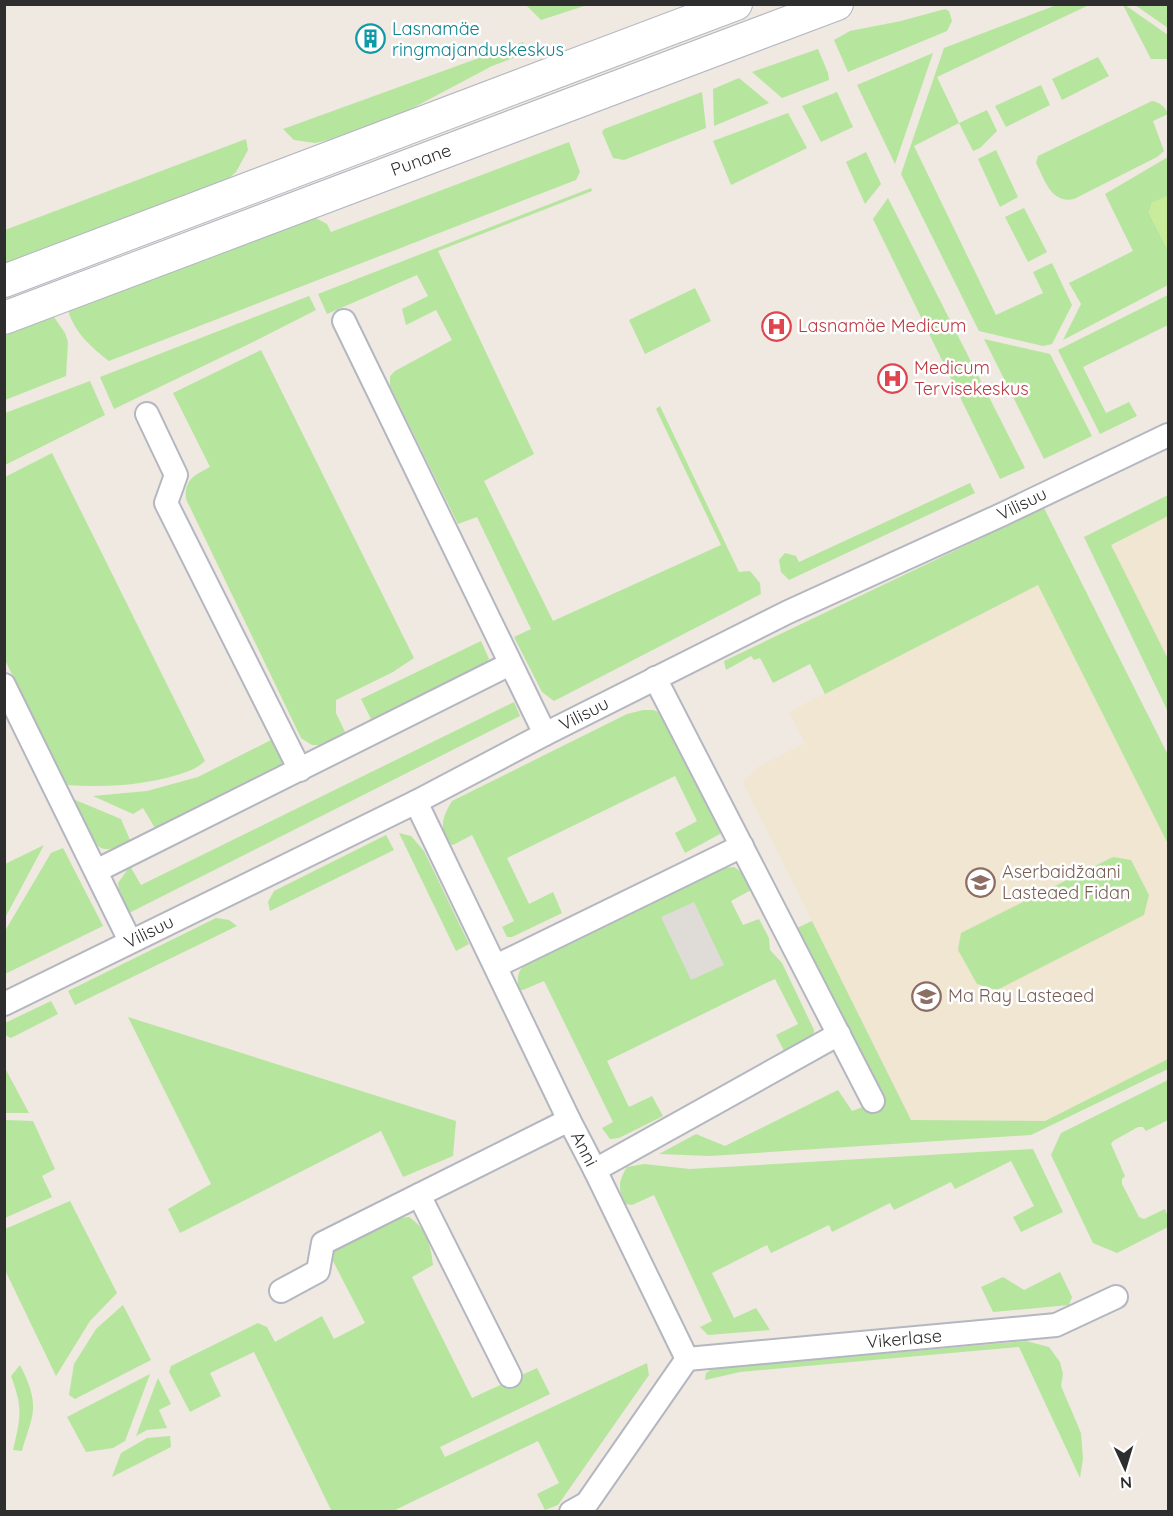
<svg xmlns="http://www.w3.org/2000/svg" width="1173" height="1516" font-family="Quicksand,sans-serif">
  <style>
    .education { fill: #f0e6d1 }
    .green { fill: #b6e59e }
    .pitch { fill: #c9ec9a }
    .plaza { fill: #dfdcd8 }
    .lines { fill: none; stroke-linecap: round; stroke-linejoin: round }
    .minor-casing { stroke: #b4b7c1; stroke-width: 26 }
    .secondary-casing { stroke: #b4b7c1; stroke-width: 34 }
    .minor { stroke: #fff; stroke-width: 22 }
    .secondary { stroke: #fff; stroke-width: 32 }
    .labels { text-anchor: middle; stroke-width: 5; stroke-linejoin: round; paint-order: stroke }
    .culture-label { font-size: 18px; fill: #0d838f; stroke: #fff; text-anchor: start }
    .street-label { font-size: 18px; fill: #2e2e2e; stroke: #fff }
    .health-label { font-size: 18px; fill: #be3a42; stroke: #fff; text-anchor: start }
    .education-label { font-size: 18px; fill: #785e54; stroke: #fff; text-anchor: start }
  </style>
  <rect width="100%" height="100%" fill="#efe9e1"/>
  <g class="education">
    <path d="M1168 516V659L1110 545Z"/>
    <path d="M1038 585 1168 844V1059L1045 1121 911 1120 743 783 758 767 805 743 789 712Z"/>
  </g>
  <g class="green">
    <path d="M583 4 584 6 541 20 526 5Z"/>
    <path d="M1059 4 1089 5 937 77 959 123 987 110 997 131 980 148 973 151 959 123 914 146 996 315 1043 293 1033 272 1052 263 1072 305 1052 344 1043 346 979 331 901 174 944 48Z"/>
    <path d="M1123 5H1125L1168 35V59H1151Z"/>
    <path d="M1135 5H1168V28Z"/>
    <path d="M945 9 949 11 952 21 947 31 848 72 834 40 850 31 901 21Z"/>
    <path d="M523 42 529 52 492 66 407 111 328 140 315 143 294 140 283 129Z"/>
    <path d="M818 49 828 73 829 80 782 98 752 72Z"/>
    <path d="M933 53 895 164 857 85Z"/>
    <path d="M1098 57 1109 76 1062 100 1052 79Z"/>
    <path d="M739 78 769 103 714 126 713 89Z"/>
    <path d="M1041 85 1050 105 1006 127 995 106Z"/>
    <path d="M702 92 706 128 624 160 613 158 602 132 604 129Z"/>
    <path d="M837 92 853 127 821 142 802 106Z"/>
    <path d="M1152 101C1159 102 1166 107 1168 114L1153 121 1164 151 1157 157 1074 199C1051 204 1045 180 1036 163L1038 156Z"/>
    <path d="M788 113 807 148 731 185 713 141Z"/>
    <path d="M246 139 248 150 236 172 229 178 5 264V230Z"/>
    <path d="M569 142 580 172 576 180 109 361C92 348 74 332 68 310L314 217 327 224 331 232Z"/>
    <path d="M996 150 1018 197 1000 207 978 159Z"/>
    <path d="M866 152 881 184 865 204 846 162Z"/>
    <path d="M1168 157V196L1152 203 1149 213 1168 250V285L1063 340 1081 304 1069 283 1133 251 1105 194Z"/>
    <path d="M591 188 592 191 438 251 534 454 484 481 553 621 721 545 656 409 660 406 739 572 750 571 760 583 761 594 554 701 542 692 514 637 531 629 477 517 458 524 390 386V376L395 371 452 340 436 310 406 325 402 309 428 296 417 275 327 314 318 294Z"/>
    <path d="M888 198 1025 468 1000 479 873 219Z"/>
    <path d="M1024 208 1047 252 1028 262 1005 217Z"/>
    <path d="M695 288 711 321 645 354 629 320Z"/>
    <path d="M1168 295V325L1083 367 1106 413 1129 402 1137 416 1100 434 1058 350Z"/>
    <path d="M309 296 316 310 253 342 114 409 100 377Z"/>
    <path d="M54 317 65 333 68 342 66 376 5 400V335Z"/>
    <path d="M984 339 1050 354 1092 436 1044 459Z"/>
    <path d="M261 350 414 658 393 672 336 700V713L346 734 320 745H312L301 738 186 499C184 479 195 475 210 467L173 393Z"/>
    <path d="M90 381 105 415 5 465V413Z"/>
    <path d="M52 453 205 761C200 765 195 769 189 771 151 785 107 788 67 785L5 660V477Z"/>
    <path d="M970 483 975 493 789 580 781 572 779 560 785 553 796 556 799 562Z"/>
    <path d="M1168 495V516L1111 545 1168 659V712L1084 537Z"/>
    <path d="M1044 508 1168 755V844L1038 585 825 694 810 664 773 683 760 658 754 660 751 656 726 670 724 661Z"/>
    <path d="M481 641 489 659 484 665 372 721 361 699Z"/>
    <path d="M514 702 520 716 127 914 120 898 118 883 130 866 141 885Z"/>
    <path d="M643 710H653L661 713 720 827V834L685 853 675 833 697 821 675 776 507 858 529 904 553 892 562 913 512 937H507L502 927 514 921 472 835 453 845 447 844C440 825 442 818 452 801L627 714Z"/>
    <path d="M273 739 285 765 155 828 143 808 133 814 93 796 147 791 198 777Z"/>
    <path d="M73 799 121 819 130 840C116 847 105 856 93 841Z"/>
    <path d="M399 833 411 836 424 851 469 944 456 951Z"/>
    <path d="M386 835 394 850 270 911 268 902 274 891Z"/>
    <path d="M44 845 5 918V864Z"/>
    <path d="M63 848 103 926 5 974V931L51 853Z"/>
    <path d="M1113 857 1131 860 1149 895 1144 915 997 990 977 984 958 950 961 933Z"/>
    <path d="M734 867 743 873 751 890 731 901 743 925 759 919 769 938 770 950 782 963 814 1030 813 1043 786 1055 776 1035 798 1024 775 979 764 984 607 1061 629 1107 652 1096 663 1116 619 1138 610 1139 602 1128 613 1122 544 981 523 990H519C517 979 517 972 525 964L724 868Z"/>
    <path d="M216 918 229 920 237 926 75 1005 68 991Z"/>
    <path d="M812 921 911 1120 1045 1121 1168 1059V1069L1031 1135 710 1156 659 1154 696 1134 725 1146 838 1090 852 1111 885 1099 797 928Z"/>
    <path d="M51 1001 58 1014 11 1038 5 1035V1023Z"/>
    <path d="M128 1017 456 1121 453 1156 403 1177 381 1131 180 1233 168 1209 211 1184Z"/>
    <path d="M4 1068H5L29 1113H5Z"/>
    <path d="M1168 1080V1120L1146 1131 1143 1127H1138L1113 1141 1111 1144 1125 1176 1122 1179V1184L1139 1217 1144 1219 1165 1209 1168 1218V1227L1117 1253 1093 1243 1051 1155 1061 1133Z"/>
    <path d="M5 1120 33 1121 55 1169 42 1176 52 1197 5 1218Z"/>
    <path d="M1033 1149 1063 1212 1021 1232 1013 1217 1034 1206 1011 1161 955 1189 951 1182 894 1210 890 1203 832 1232 829 1225 771 1253 767 1245 712 1273 734 1318 756 1308 770 1330 708 1335 700 1327 712 1321 654 1195 632 1205 625 1204C618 1188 618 1182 627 1167L644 1164 690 1169Z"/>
    <path d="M70 1201 117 1293 90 1321 56 1376 5 1270V1229Z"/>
    <path d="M409 1217C426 1228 431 1245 433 1265L412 1277 472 1398 537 1368 550 1394 440 1447 445 1457 647 1363 649 1375 558 1505 545 1510 537 1494 559 1483 538 1441 393 1511 332 1512 254 1352 210 1373 221 1396 190 1412 169 1372 171 1366 258 1323 267 1327 275 1342 322 1316 334 1339 365 1323 333 1261 332 1255 338 1247 399 1218Z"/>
    <path d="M1060 1272 1072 1297 1069 1305 993 1312 981 1287 1003 1277 1024 1290Z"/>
    <path d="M123 1305 151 1360 75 1399 69 1395 74 1364 96 1329Z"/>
    <path d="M1026 1341 1049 1347 1060 1362 1063 1374 1061 1386 1081 1433 1083 1459 1080 1478 1019 1347 740 1372 705 1380 706 1373 712 1369Z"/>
    <path d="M20 1365C27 1379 34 1394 33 1410 32 1423 25 1438 22 1451L13 1450C21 1417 23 1408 11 1376Z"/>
    <path d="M150 1374 125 1441 113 1448 86 1452 67 1417Z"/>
    <path d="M158 1378 171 1404 159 1410 167 1428 147 1430 136 1436Z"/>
    <path d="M170 1436 171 1447 112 1477 121 1453 147 1438Z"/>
  </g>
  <path class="pitch" d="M1168 196V250L1149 213 1152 203Z"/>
  <path class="plaza" d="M694 902 724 965 691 980 661 917Z"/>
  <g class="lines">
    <defs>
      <g id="minor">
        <path d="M344 321 545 734"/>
        <path d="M147 414 176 475 166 503 300 770"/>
        <path d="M655 678 873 1101"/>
        <path d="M4 685 130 941"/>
        <path d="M416 802 569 1120 595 1170 687 1359"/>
        <path d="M96 871 510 664"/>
        <path d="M496 966 742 846"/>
        <path d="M4 1004 416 802 545 734 788 612 1001 515 1168 435"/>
        <path d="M595 1170 839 1034"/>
        <path d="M419 1195 510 1376"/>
        <path d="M281 1291 318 1271 323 1243 569 1120"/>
        <path d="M687 1359 1056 1325 1116 1297"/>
        <path d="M571 1512 587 1503 687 1359"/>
      </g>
      <g id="secondary">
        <path d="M4 281 553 73 736 4"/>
        <path d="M4 318C282 213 559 107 837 4"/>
      </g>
    </defs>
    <use href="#minor" class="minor-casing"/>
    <use href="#secondary" class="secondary-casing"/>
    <use href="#minor" class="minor"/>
    <use href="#secondary" class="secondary"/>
  </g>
  <defs>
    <symbol id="building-ring" viewBox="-11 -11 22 22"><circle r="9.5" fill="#fff" stroke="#0f9aa8" stroke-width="1.5"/><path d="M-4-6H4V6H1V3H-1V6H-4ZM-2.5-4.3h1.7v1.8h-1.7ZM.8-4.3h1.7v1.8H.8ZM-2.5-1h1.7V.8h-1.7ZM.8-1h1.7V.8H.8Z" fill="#0f9aa8"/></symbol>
    <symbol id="hospital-ring" viewBox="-11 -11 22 22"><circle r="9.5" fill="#fff" stroke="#e0444e" stroke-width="1.5"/><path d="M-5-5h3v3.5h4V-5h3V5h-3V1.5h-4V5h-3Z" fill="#e0444e"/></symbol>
    <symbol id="school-ring" viewBox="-11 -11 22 22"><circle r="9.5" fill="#fff" stroke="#8d6e63" stroke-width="1.5"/><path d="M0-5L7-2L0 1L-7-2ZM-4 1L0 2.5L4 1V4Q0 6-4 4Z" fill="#8d6e63"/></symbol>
  </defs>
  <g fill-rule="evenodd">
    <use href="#building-ring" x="354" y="22" width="33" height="33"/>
    <use href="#hospital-ring" x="760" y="310" width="33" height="33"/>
    <use href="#hospital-ring" x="876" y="362" width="33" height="33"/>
    <use href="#school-ring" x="964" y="866" width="33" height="33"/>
    <use href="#school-ring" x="910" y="980" width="33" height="33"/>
  </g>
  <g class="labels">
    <g class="culture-label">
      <text x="392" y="35">Lasnamäe<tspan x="392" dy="21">ringmajanduskeskus</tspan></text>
    </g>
    <g class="street-label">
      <text transform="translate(421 160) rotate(-20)" y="6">Punane</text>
      <text transform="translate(1022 504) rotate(-26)" y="6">Vilisuu</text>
      <text transform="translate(584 714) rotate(-27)" y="6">Vilisuu</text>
      <text transform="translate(149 932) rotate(-26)" y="6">Vilisuu</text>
      <text transform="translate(584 1149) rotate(63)" y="6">Anni</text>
      <text transform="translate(904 1339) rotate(-5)" y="6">Vikerlase</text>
    </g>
    <g class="health-label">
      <text x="798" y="332">Lasnamäe Medicum</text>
      <text x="914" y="374">Medicum<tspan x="914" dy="21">Tervisekeskus</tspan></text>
    </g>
    <g class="education-label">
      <text x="1002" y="878">Aserbaidžaani<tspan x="1002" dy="21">Lasteaed Fidan</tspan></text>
      <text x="948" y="1002">Ma Ray Lasteaed</text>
    </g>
  </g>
  <rect width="1173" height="1516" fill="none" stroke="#2e2e2e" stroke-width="12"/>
  <g transform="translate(1125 1468) rotate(176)" stroke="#ffffff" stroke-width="4.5" paint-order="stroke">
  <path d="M0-4.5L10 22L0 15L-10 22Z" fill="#2e2e2e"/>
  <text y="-9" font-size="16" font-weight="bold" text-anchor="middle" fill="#2e2e2e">N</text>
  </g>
</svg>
